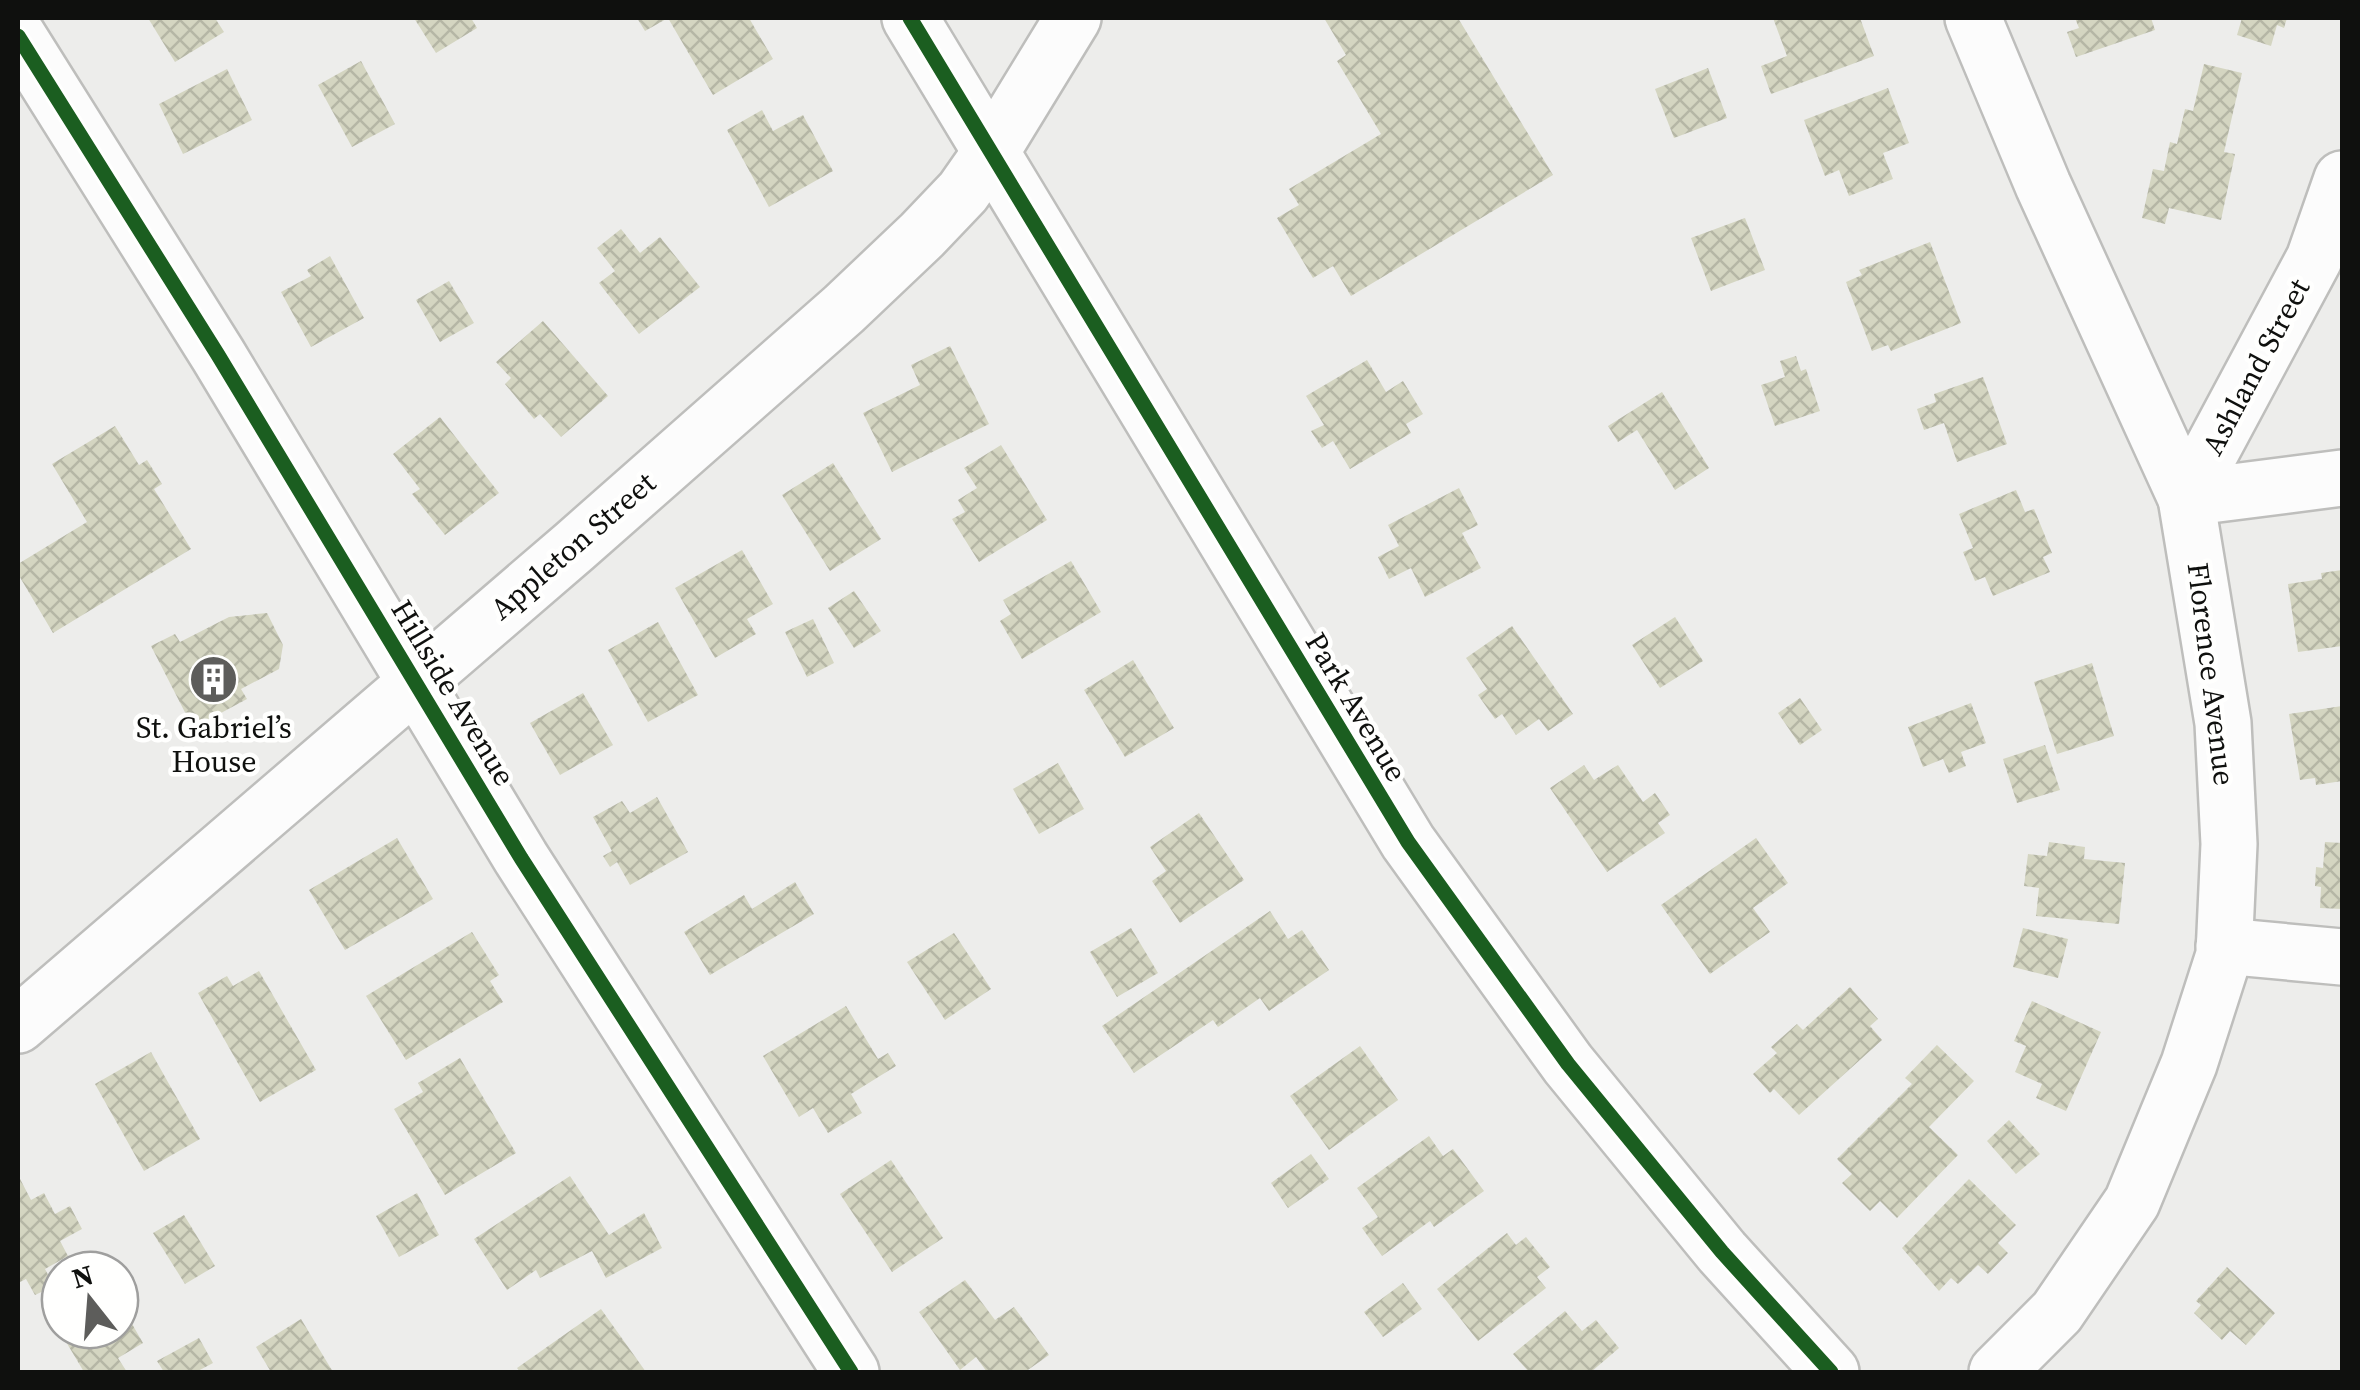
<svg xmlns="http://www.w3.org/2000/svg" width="2360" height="1390" font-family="'Source Serif 4',serif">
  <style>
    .building { fill: url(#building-cross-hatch) }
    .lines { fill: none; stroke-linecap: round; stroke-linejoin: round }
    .minor-casing { stroke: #bebebc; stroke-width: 60 }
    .major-casing { stroke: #bebebc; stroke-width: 60 }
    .minor { stroke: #fcfcfc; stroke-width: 55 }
    .major { stroke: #fcfcfc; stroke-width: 55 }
    .cycleway-casing { stroke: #fffffe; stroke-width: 21 }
    .cycleway { stroke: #1b5e20; stroke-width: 15 }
    .labels { text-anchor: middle; stroke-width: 9; stroke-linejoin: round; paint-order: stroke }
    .street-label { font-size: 30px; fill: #0f100e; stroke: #fffffe }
    .poi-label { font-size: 30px; fill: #0f100e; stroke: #fffffe }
  </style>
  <defs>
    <pattern id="building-cross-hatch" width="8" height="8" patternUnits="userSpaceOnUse" patternTransform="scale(2.5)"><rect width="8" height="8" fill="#d4d5c1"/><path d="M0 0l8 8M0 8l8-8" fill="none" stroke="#b5b6a5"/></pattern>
  </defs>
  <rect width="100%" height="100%" fill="#ededeb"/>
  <g class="building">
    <path d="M148 18H215L224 32 175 62Z"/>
    <path d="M414 18H471L477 28 436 53Z"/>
    <path d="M637 18H749L773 59 713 95 668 18 645 31Z"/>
    <path d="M1324 18H1458L1553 175 1351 296 1333 266 1313 278 1277 218 1299 205 1289 189 1381 134 1337 61 1346 55Z"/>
    <path d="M1773 18H1860L1874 56 1771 94 1761 66 1787 56Z"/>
    <path d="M2075 18H2151L2155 30 2076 57 2067 32 2079 28Z"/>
    <path d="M2242 18H2287L2284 28 2277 25 2271 46 2237 35Z"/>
    <path d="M361 61 395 124 352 147 318 85Z"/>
    <path d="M2204 64 2242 73 2224 152 2235 154 2221 220 2169 208 2165 224 2142 218 2153 169 2164 171 2170 142 2177 144 2185 109 2193 111Z"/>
    <path d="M1708 68 1727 118 1674 138 1655 89Z"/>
    <path d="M227 69 252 120 183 154 159 104Z"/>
    <path d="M1888 88 1909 143 1883 153 1893 179 1849 196 1839 170 1825 176 1804 120Z"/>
    <path d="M762 110 773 131 803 115 833 171 769 207 727 130Z"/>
    <path d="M1745 218 1765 270 1711 291 1691 238Z"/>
    <path d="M621 229 640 253 660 237 700 287 639 334 599 283 615 271 597 248Z"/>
    <path d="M1930 242 1961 323 1891 351 1888 345 1872 351 1846 282 1862 275 1859 270Z"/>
    <path d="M330 256 364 318 311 347 281 292 311 276 307 270Z"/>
    <path d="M449 281 474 323 440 342 416 300Z"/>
    <path d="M543 321 608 396 561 437 540 414 534 419 505 384 511 378 496 362Z"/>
    <path d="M950 346 989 424 892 472 863 413 920 385 911 365Z"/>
    <path d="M1796 356 1801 371 1806 369 1820 411 1775 426 1761 385 1785 377 1780 361Z"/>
    <path d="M1367 360 1386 392 1403 381 1423 414 1406 424 1411 433 1350 469 1333 441 1322 448 1311 431 1324 425 1306 396Z"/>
    <path d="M1983 377 2007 444 1957 462 1944 423 1924 430 1917 409 1936 402 1934 394Z"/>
    <path d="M1662 392 1709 468 1675 490 1637 430 1618 442 1608 426Z"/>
    <path d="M440 417 499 493 445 535 412 494 420 489 393 454Z"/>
    <path d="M115 426 139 465 147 460 162 484 154 489 191 549 53 633 18 574V564L87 522 52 464Z"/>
    <path d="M1001 445 1047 520 979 562 952 519 965 512 958 500 977 488 964 468Z"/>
    <path d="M833 463 881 539 830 571 782 495Z"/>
    <path d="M1459 488 1478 525 1462 533 1481 568 1425 597 1411 568 1389 579 1378 557 1399 546 1388 525Z"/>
    <path d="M2016 490 2025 512 2034 509 2052 553 2043 557 2050 572 1993 596 1985 577 1975 581 1963 552 1973 548 1959 514Z"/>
    <path d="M742 550 773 604 747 619 756 634 715 658 675 588Z"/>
    <path d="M1071 561 1101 612 1022 659 1000 621 1011 614 1003 600Z"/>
    <path d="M2342 570V646L2298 652 2288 584 2322 579 2321 573Z"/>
    <path d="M854 591 881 631 854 648 828 608Z"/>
    <path d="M267 613 283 645 279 669 241 689 247 699 193 728 151 646 175 634 180 642 229 617Z"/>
    <path d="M1675 617 1703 661 1660 688 1632 645Z"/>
    <path d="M813 619 834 663 807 677 785 632Z"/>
    <path d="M658 622 698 695 648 722 608 650Z"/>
    <path d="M1512 626 1573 714 1548 731 1539 719 1516 735 1502 714 1495 719 1478 695 1487 689 1466 658Z"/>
    <path d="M1133 660 1174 728 1125 757 1084 690Z"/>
    <path d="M2092 663 2114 736 2057 754 2034 682Z"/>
    <path d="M583 693 613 745 560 775 530 723Z"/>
    <path d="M1800 698 1822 730 1800 745 1778 713Z"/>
    <path d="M1971 703 1986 743 1961 752 1966 766 1949 773 1943 759 1923 767 1908 727Z"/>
    <path d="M2342 706V781L2316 785 2315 778 2300 780 2289 714Z"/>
    <path d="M2045 745 2060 790 2017 803 2003 759Z"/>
    <path d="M1058 763 1084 809 1039 834 1013 789Z"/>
    <path d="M1584 765 1594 780 1618 765 1643 802 1655 793 1670 815 1658 823 1665 833 1607 872 1550 788Z"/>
    <path d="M657 797 688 852 630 885 617 862 610 867 603 856 612 851 593 817 622 801 630 813Z"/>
    <path d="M1199 813 1244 880 1180 923 1152 881 1166 871 1150 847Z"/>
    <path d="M397 838 433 899 345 950 309 890Z"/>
    <path d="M1756 838 1788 883 1753 908 1770 932 1710 974 1661 905Z"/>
    <path d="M2049 842 2085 847 2084 859 2125 863 2119 924 2036 916 2039 888 2024 886 2028 854 2047 856Z"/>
    <path d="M2325 842 2342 843V909L2320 908 2321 887 2315 886 2316 867 2323 868Z"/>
    <path d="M795 882 814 914 710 975 684 932 744 895 752 909Z"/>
    <path d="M1270 911 1288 939 1302 930 1329 970 1269 1011 1260 998 1218 1027 1213 1020 1134 1073 1102 1026Z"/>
    <path d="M1131 928 1158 973 1117 997 1090 952Z"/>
    <path d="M2023 928 2068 939 2058 978 2013 967Z"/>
    <path d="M472 932 499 975 490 981 503 1002 406 1060 366 996Z"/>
    <path d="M954 933 991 989 945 1020 907 962Z"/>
    <path d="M259 971 316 1070 260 1102 198 993 227 976 233 986Z"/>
    <path d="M1850 987 1878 1019 1870 1026 1882 1040 1799 1115 1774 1089 1770 1093 1753 1074 1777 1053 1771 1047 1797 1024 1803 1030Z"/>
    <path d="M2032 1001 2101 1032 2066 1111 2036 1098 2042 1084 2015 1072 2026 1046 2014 1041Z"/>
    <path d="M846 1006 878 1059 888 1053 896 1066 851 1094 862 1113 828 1133 813 1108 799 1117 763 1056Z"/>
    <path d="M1937 1045 1974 1081 1929 1127 1958 1155 1897 1218 1880 1201 1870 1211 1842 1183 1852 1174 1837 1159 1912 1084 1905 1078Z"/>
    <path d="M1360 1046 1398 1100 1329 1150 1290 1096Z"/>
    <path d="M151 1052 200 1139 144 1171 95 1084Z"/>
    <path d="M460 1058 516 1153 445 1195 394 1109 423 1092 418 1083Z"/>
    <path d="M2009 1120 2040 1154 2016 1174 1987 1141Z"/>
    <path d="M1429 1136 1443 1156 1453 1149 1484 1191 1434 1227 1430 1221 1382 1256 1362 1228 1378 1217 1357 1188Z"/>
    <path d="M1311 1154 1329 1179 1288 1208 1271 1183Z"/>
    <path d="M891 1160 943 1238 892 1272 840 1194Z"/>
    <path d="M18 1175 31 1200 44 1193 55 1214 70 1206 82 1229 60 1241 68 1256 45 1269 54 1286 35 1295 26 1279 18 1283Z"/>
    <path d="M570 1176 609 1235 644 1213 662 1248 606 1278 592 1251 540 1278 536 1270 507 1290 474 1239Z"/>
    <path d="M1969 1179 2016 1225 1998 1243 2008 1253 1988 1274 1978 1265 1958 1284 1951 1278 1939 1291 1902 1248Z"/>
    <path d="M417 1193 439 1235 399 1257 376 1216Z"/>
    <path d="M184 1215 215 1266 185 1284 153 1233Z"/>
    <path d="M1507 1233 1516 1245 1526 1237 1550 1267 1537 1277 1546 1288 1478 1341 1437 1289Z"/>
    <path d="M2227 1267 2275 1313 2246 1345 2230 1331 2222 1340 2194 1313 2201 1305 2196 1301Z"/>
    <path d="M965 1280 995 1320 1014 1307 1049 1355 1025 1372H987L976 1357 960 1370 919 1312Z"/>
    <path d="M1403 1283 1422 1309 1383 1337 1364 1312Z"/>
    <path d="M120 1303 143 1343 118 1358 127 1372H84L59 1330H120Z"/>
    <path d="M601 1309 646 1372H520L517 1368Z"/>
    <path d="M1565 1311 1582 1331 1596 1320 1619 1348 1591 1372H1529L1513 1354Z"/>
    <path d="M301 1319 333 1372H271L256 1347Z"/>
    <path d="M199 1338 213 1363 196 1372H164L157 1361Z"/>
  </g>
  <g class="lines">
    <defs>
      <g id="minor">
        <path d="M1973 18 2043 185 2186 498 2223 723 2229 844 2224 955 2189 1064 2132 1202 2057 1312 1997 1372"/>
        <path d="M18 36 218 355 521 858 851 1372"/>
        <path d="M2186 498 2314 259 2342 179"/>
        <path d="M2186 498 2342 478"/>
        <path d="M2224 946 2342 957"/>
        <path d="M18 1025 575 546 844 309 922 235 963 192 991 152 1073 18"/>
      </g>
      <path id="major" d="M910 18 1408 842 1568 1064 1722 1252 1831 1372"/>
    </defs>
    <use href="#minor" class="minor-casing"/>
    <use href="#major" class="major-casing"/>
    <use href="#minor" class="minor"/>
    <use href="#major" class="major"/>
    <defs>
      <g id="cycleway">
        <path d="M910 18 1408 842 1568 1064 1722 1252 1831 1372"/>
        <path d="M18 36 218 355 521 858 851 1372"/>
      </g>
    </defs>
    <use href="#cycleway" class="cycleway-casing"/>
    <use href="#cycleway" class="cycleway"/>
  </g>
  <defs>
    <symbol id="building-disc" viewBox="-11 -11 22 22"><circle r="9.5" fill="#5d5d5b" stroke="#fffffe"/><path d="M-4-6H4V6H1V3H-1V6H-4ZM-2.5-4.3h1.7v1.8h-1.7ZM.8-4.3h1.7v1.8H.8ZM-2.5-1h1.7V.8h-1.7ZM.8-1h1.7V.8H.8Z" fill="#fff"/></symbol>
  </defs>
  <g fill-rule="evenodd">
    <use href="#building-disc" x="186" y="652" width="55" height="55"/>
  </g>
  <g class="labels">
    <g class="street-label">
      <text transform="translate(2256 367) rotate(-62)" y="10">Ashland Street</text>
      <text transform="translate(573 546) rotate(-41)" y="10">Appleton Street</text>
      <text transform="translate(2211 674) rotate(83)" y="10">Florence Avenue</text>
      <text transform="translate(453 693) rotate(59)" y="10">Hillside Avenue</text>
      <text transform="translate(1356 707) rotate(59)" y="10">Park Avenue</text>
    </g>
    <g class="poi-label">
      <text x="214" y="738">St. Gabriel’s<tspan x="214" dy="34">House</tspan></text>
    </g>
  </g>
  <rect width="2360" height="1390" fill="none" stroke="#0f100e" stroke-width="40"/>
  <g transform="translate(90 1300) rotate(343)"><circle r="48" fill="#fffffe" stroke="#9f9f9e" stroke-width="2.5"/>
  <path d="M0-8L18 38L0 25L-18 38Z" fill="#5d5d5b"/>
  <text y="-15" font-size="28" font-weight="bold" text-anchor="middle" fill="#0f100e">N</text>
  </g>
</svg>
